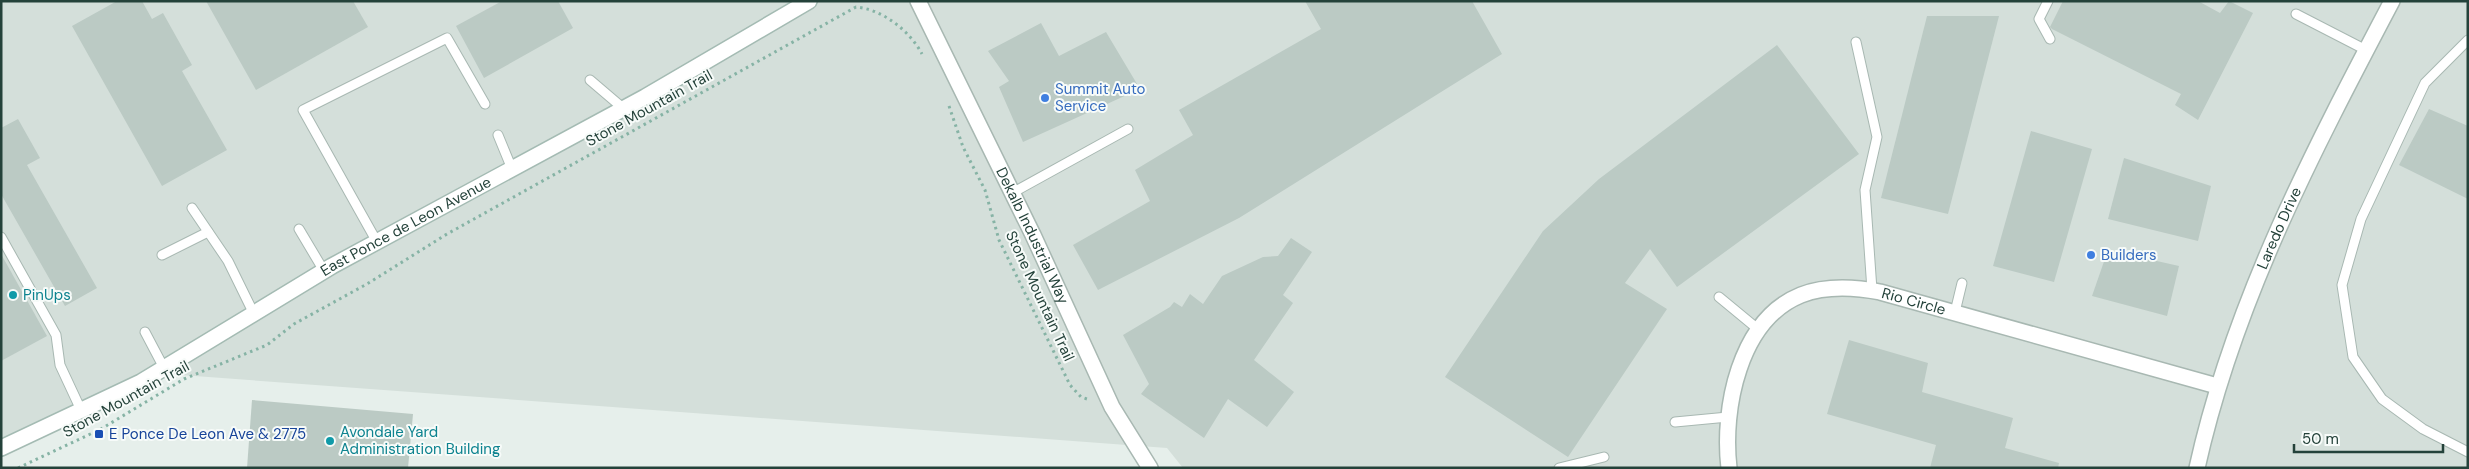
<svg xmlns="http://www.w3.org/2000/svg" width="2469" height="469" font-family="'DM Sans',sans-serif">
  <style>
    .built { fill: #d4dfda }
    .building { fill: #bbcac4 }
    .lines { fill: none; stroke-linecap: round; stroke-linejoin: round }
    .lane-casing { stroke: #a8b8b2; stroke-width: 11 }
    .street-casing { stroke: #a8b8b2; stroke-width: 18 }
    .secondary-casing { stroke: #a4bbb3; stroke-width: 18 }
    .path { stroke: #86b3a5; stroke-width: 3; stroke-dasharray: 2.5 4; stroke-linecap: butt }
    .lane { stroke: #fff; stroke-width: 9 }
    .street { stroke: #fff; stroke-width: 15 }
    .secondary { stroke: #fff; stroke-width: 15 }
    .shop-dot { fill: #3f7fe0; stroke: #f7fbf9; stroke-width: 2 }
    .culture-dot { fill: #0f9aa8; stroke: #f7fbf9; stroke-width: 2 }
    .transit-dot { fill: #1a4fb4; stroke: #f7fbf9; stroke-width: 2 }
    .labels { text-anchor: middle; stroke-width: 4; stroke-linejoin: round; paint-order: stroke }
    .shop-label { font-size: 15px; fill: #366cbe; stroke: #f7fbf9; text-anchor: start }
    .street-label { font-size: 15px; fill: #24423a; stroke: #f7fbf9 }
    .culture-label { font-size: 15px; fill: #0d838f; stroke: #f7fbf9; text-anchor: start }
    .transit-label { font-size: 15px; fill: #164399; stroke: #f7fbf9; text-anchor: start }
  </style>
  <rect width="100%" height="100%" fill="#e6efeb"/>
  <path class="built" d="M1 1H2468V468H1183L1167 448 154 373 1 439Z"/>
  <g class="building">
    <path d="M117 1H142L152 19 163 13 192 65 182 71 227 150 162 186 72 26Z"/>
    <path d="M206 1H353L368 27 256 90Z"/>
    <path d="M502 1H558L573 28 484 78 456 26Z"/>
    <path d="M1305 1H1472L1502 54 1239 218 1098 290 1073 245 1150 201 1135 170 1193 135 1179 110 1321 29Z"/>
    <path d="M2063 1H2198L2220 13 2229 1 2253 13 2198 120 2175 105 2181 94 2052 29 2050 27Z"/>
    <path d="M1927 16H1999L1948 214 1881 198Z"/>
    <path d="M1041 23 1059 56 1106 32 1140 89 1023 142 999 87 1009 81 988 51Z"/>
    <path d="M1777 45 1859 154 1677 287 1650 249 1625 283 1667 309 1568 457 1445 377 1543 231 1599 179Z"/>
    <path d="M2429 109 2468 126V199L2399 165Z"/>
    <path d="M18 119 40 158 27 165 97 288 65 306 1 194V128Z"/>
    <path d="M2031 131 2092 149 2054 282 1993 266Z"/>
    <path d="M2124 158 2211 186 2198 241 2108 219Z"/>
    <path d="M1291 238 1312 252 1283 295 1293 303 1254 360 1294 392 1267 427 1228 399 1204 438 1141 394 1149 384 1123 335 1170 307 1174 302 1182 307 1190 294 1203 304 1222 276 1263 257 1278 256Z"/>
    <path d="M2108 250 2179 266 2167 316 2092 296Z"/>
    <path d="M1 254 47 336 1 361Z"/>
    <path d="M1849 340 1928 363 1922 392 2013 418 2005 448 2059 463 2058 468H1930L1936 445 1827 414Z"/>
    <path d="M252 400 413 414 408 468H247Z"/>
  </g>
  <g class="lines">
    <defs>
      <g id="lane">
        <path d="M2048 1 2039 19 2050 39"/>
        <path d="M2296 14 2366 50"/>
        <path d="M2468 40 2425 83 2361 219 2342 285 2353 357 2382 399 2423 429 2468 452"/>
        <path d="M1856 42 1877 137 1865 190 1872 290"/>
        <path d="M590 80 624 109"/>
        <path d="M498 135 512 169"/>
        <path d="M1012 193 1128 129"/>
        <path d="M192 208 228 261 254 314"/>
        <path d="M299 229 324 271"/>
        <path d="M1 237 56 335 60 365 81 410"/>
        <path d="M377 242 303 110 447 38 485 104"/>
        <path d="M162 255 208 232"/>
        <path d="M1719 297 1759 330"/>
        <path d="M1955 312 1962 283"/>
        <path d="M145 332 164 368"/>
        <path d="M1675 422 1728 417"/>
        <path d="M1559 468 1604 457"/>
      </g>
      <g id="street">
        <path id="s1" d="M918 1 1033 235 1112 407 1150 468"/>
        <path id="s2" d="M1729 468C1722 409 1739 320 1801 295 1827 285 1854 287 1880 292L2217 386"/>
        <path id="s3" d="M2197 468C2234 301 2313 151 2392 1"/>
      </g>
      <g id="secondary">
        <path id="s4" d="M1 448 141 382 332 266 645 97 809 1"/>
      </g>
    </defs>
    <use href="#lane" class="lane-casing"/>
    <use href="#street" class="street-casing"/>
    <use href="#secondary" class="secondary-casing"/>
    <g class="path">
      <path d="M949 106 963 147 985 190 999 240 1070 385 1081 397 1090 400"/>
      <path d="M18 468 101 429 184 379 267 345 294 324 367 284 447 234 856 7C882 9 910 31 922 54"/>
    </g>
    <use href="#lane" class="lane"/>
    <use href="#street" class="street"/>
    <use href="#secondary" class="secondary"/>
  </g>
  <g class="shop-dot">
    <circle cx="1045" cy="98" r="5"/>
    <circle cx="2091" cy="255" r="5"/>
  </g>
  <g class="culture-dot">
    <circle cx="13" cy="295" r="5"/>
    <circle cx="330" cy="441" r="5"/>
  </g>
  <rect class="transit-dot" x="94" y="429" width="10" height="10" rx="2.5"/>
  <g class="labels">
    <g class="shop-label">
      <text x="1055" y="94">Summit Auto<tspan x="1055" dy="17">Service</tspan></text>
      <text x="2101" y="260">Builders</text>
    </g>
    <g class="street-label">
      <text transform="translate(649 108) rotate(-29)" y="5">Stone Mountain Trail</text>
      <text dy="5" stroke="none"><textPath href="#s4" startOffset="462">East Ponce de Leon Avenue</textPath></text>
      <text dy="5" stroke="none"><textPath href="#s3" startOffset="254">Laredo Drive</textPath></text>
      <text dy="5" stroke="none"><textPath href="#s1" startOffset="261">Dekalb Industrial Way</textPath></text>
      <text transform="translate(1040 296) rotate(65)" y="5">Stone Mountain Trail</text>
      <text dy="5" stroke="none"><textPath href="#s2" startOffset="315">Rio Circle</textPath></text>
      <text transform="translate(126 399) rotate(-29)" y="5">Stone Mountain Trail</text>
    </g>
    <g class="culture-label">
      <text x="23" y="300">PinUps</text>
      <text x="340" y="437">Avondale Yard<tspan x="340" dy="17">Administration Building</tspan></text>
    </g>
    <g class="transit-label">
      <text x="109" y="439">E Ponce De Leon Ave &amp; 2775</text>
    </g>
  </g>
  <rect width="2469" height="469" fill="none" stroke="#24423a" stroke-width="5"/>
  <path d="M2294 444v8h149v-8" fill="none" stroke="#24423a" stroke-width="2.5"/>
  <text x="2302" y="444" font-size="15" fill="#24423a" stroke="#f7fbf9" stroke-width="4" paint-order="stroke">50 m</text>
</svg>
